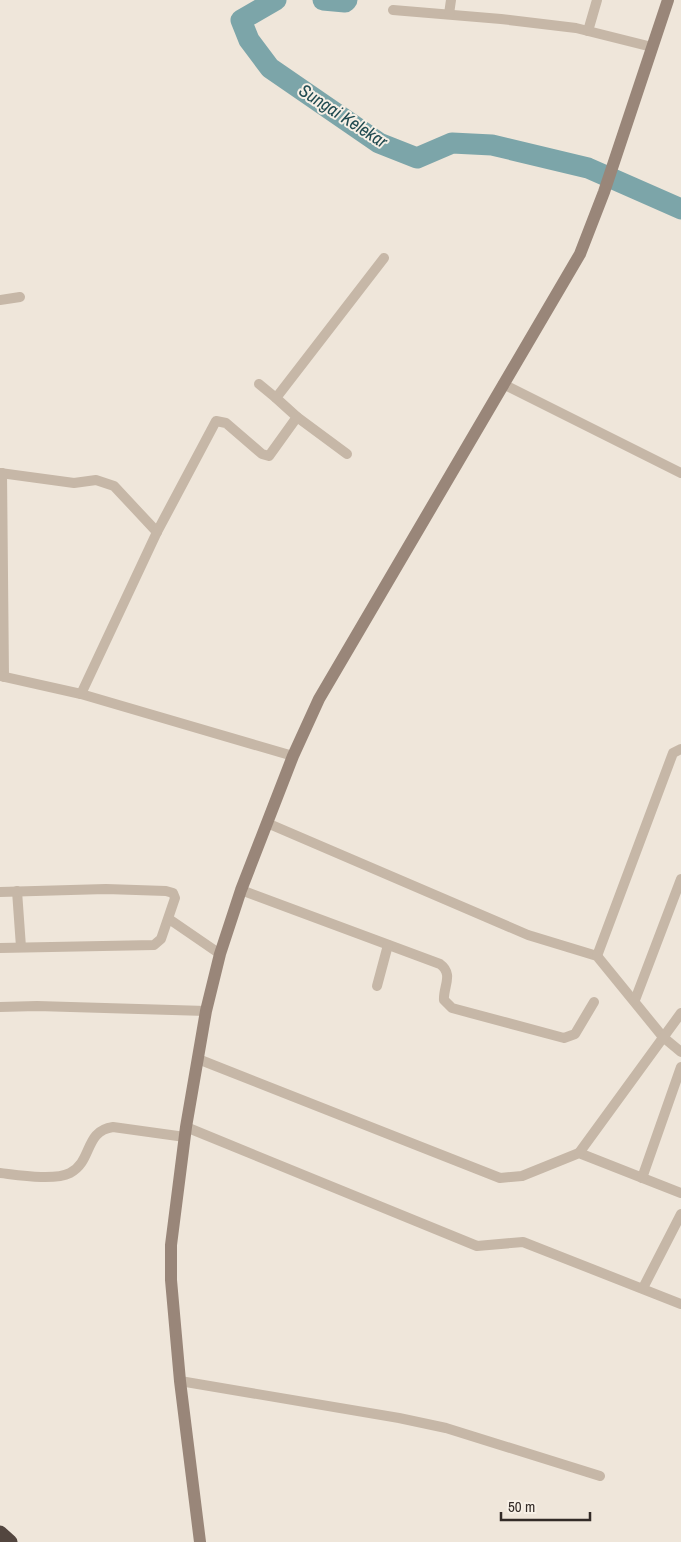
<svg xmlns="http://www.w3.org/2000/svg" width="681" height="1542" font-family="'Archivo Narrow',sans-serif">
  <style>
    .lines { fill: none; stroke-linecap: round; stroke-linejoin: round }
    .river { stroke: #7ca5a9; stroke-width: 21 }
    .street { stroke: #c6b7a7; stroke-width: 10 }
    .secondary { stroke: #998679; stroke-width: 12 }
    .highway { stroke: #53463f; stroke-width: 15 }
    .labels { text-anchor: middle; stroke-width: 4; stroke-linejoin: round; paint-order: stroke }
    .water-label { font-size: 18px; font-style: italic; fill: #214b51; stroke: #f7f0e6 }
  </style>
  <rect width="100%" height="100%" fill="#efe6da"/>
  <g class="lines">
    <g class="river">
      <path d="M276 0 241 20 249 40 270 68 379 143 417 158 452 143 492 145 588 168 681 209"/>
      <path d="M323 0 345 2 347 0"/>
    </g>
    <g class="street">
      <path d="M393 10 501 19 576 28 652 47"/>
      <path d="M449 14 451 0"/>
      <path d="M588 31 597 0"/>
      <path d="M0 300 20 297"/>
      <path d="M259 384 276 398"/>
      <path d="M503 384 681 473"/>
      <path d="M297 417 347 454"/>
      <path d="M0 473 74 483 96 480 114 486 157 532"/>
      <path d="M2 473 4 677"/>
      <path d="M0 676 81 694 293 756"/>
      <path d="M81 694 157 532 216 421 226 423 262 454 269 456 297 417 276 398 384 258"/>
      <path d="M267 823 528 935 597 956 663 1037 681 1052"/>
      <path d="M241 890 440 964C454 974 443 987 444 1000L452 1008 564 1038 575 1034 594 1002"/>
      <path d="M17 891 21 947"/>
      <path d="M0 892 106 889 166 891 173 893 175 898 161 939 154 945 0 948"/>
      <path d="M169 919 220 954"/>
      <path d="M597 956 673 753 681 749"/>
      <path d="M377 986 388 945"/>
      <path d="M635 1000 681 879"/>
      <path d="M0 1007 37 1006 206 1011"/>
      <path d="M198 1059 500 1178 522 1176 579 1153 681 1193"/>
      <path d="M186 1127 477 1246 523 1242 681 1304"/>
      <path d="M579 1153 681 1013"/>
      <path d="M0 1173C18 1175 54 1181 70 1173 93 1161 84 1131 113 1127L185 1137"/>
      <path d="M642 1178 681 1067"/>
      <path d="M643 1288 681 1214"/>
      <path d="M180 1381 399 1418 446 1428 600 1476"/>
    </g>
    <path class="secondary" d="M200 1542 180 1381 171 1280V1245L186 1127 206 1011 220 954 241 890 293 756 319 699 580 254 604 192 668 0"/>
    <path class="highway" d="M0 1533 10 1542"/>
  </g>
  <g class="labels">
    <g class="water-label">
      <text transform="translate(343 116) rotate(33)" y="6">Sungai Kelekar</text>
    </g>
  </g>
  <path d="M501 1512v8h89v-8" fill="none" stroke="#332b27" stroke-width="2.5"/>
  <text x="508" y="1512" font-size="15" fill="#332b27" stroke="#f7f0e6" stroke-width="4" paint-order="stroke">50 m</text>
</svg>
